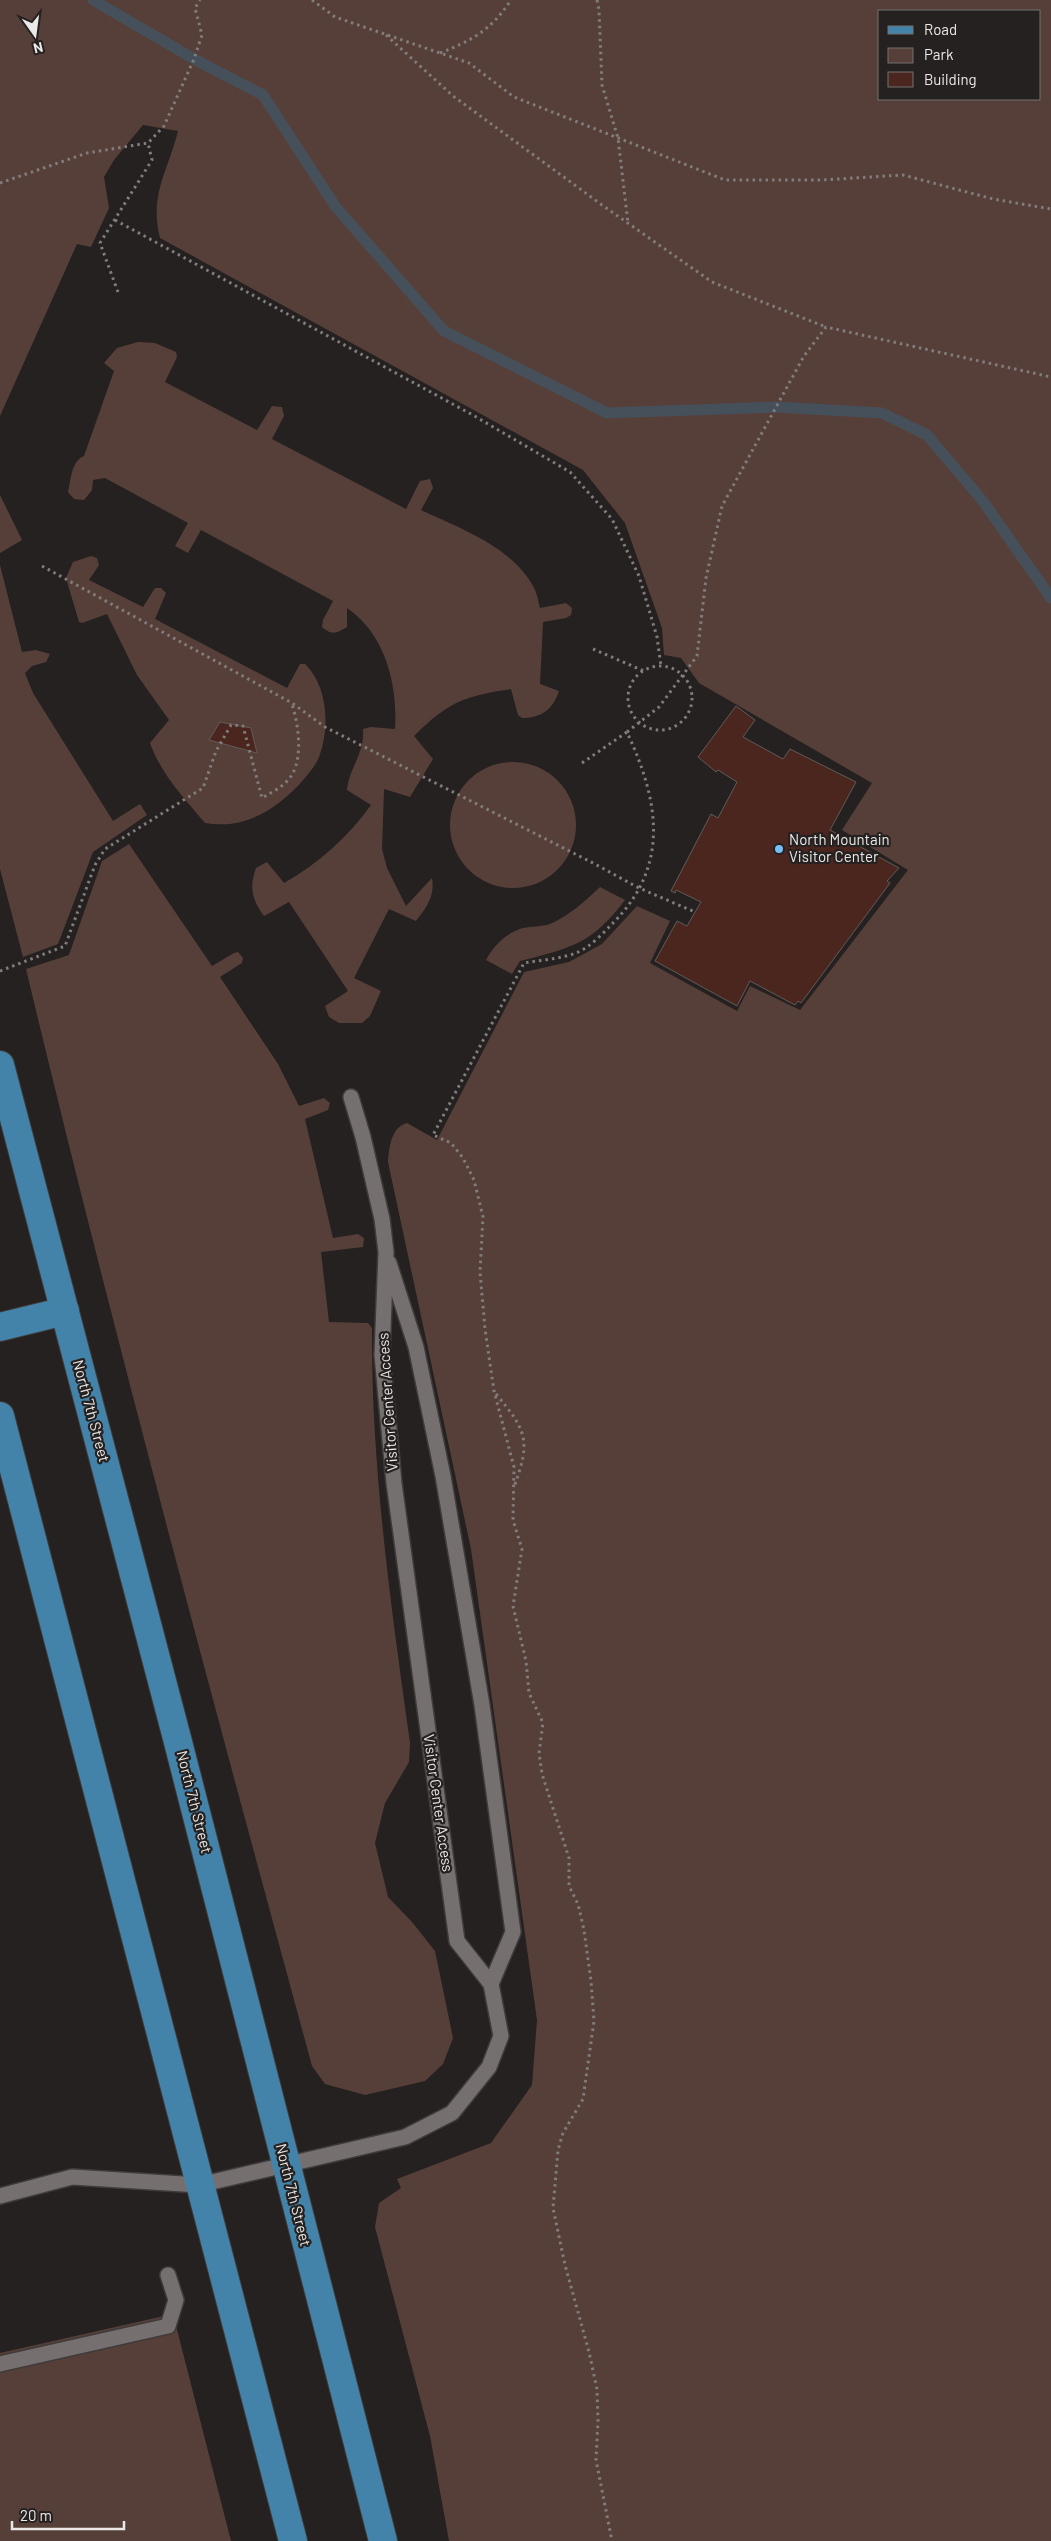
<svg xmlns="http://www.w3.org/2000/svg" width="1051" height="2541" font-family="Barlow,sans-serif">
  <style>
    .green { fill: #573f39; fill-rule: evenodd }
    .lines { fill: none; stroke-linecap: round; stroke-linejoin: round }
    .stream { stroke: #46505b; stroke-width: 11 }
    .building { fill: #4b261e; stroke: #605b5a }
    .service-casing { stroke: #3f3b3b; stroke-width: 18 }
    .primary-casing { stroke: #3f3b3b; stroke-width: 30 }
    .path { stroke: #807d7c; stroke-width: 3; stroke-dasharray: 2.5 4; stroke-linecap: butt }
    .service { stroke: #75706f; stroke-width: 15 }
    .primary { stroke: #4483a9; stroke-width: 28 }
    .poi-dot { fill: #75c0f6; stroke: #242120; stroke-width: 2 }
    .labels { text-anchor: middle; stroke-width: 4.5; stroke-linejoin: round; paint-order: stroke }
    .poi-label { font-size: 15px; fill: #ebe9e8; stroke: #242120; text-anchor: start }
    .street-label { font-size: 15px; fill: #ebe9e8; stroke: #242120 }
  </style>
  <rect width="100%" height="100%" fill="#242120"/>
  <g class="green">
    <path d="M0 0H1051V2541H449L430 2436 375 2227 379 2203 401 2188 397 2179 491 2143 532 2085 537 2020 471 1549 388 1162C389 1148 391 1127 407 1123L437 1140 524 972 569 962 602 944 637 906 670 921 650 963 737 1011 750 986 800 1010 908 870 842 830 872 783 699 683 681 658 664 655 662 628 625 523 583 470 160 238C149 195 168 171 178 131L143 125 114 160 104 177 109 208 91 247 77 244 0 416ZM880 11H1040V99H880Z"/>
    <path d="M138 342 155 343 176 352 177 357 165 382 257 430 272 406 282 407 284 416 272 439 406 509 420 481 430 479 433 488 421 510C459 528 511 546 533 586 537 592 538 601 540 608L566 603 572 608 571 615 566 618 543 622 540 684 559 691C553 709 542 718 522 718L518 715 511 689C464 696 448 702 414 736L433 759 410 797 384 789 382 849 387 868 406 906 432 878C435 896 427 907 416 921L389 909 354 978 381 991 370 1016 362 1023H339L329 1017 325 1006 348 991 289 902 264 916C252 900 249 887 256 868L267 862 284 883C319 863 348 837 371 805L347 790C349 768 365 753 363 729L371 727 395 729C398 684 385 634 347 608V627C337 633 332 636 322 627L323 620 333 601 201 530 188 553 175 546 188 523 105 478 93 480 92 490 84 500 74 499 68 492C71 480 71 461 84 456L114 371 104 363 117 348Z"/>
    <path d="M0 495 22 540 0 553Z"/>
    <path d="M91 556 97 558 99 565 89 580 143 607 155 588H161L166 593 155 619 287 688 300 664H305C328 686 330 728 319 757 316 765 309 773 304 779 278 809 245 830 205 823 184 798 161 774 150 743L169 720 137 675 107 614 82 623 79 622 66 578 73 562Z"/>
    <path d="M0 565 22 652 36 650 50 654 46 662 32 666 25 673 33 693 113 821 140 804 147 815 93 852 58 944 23 957 0 869Z"/>
    <circle cx="513" cy="825" r="63"/>
    <path d="M129 844 212 966 234 953 238 952 243 958 242 963 220 977 278 1064 299 1106 324 1098 330 1103 328 1110 305 1119 333 1238 358 1234 364 1238 363 1247 321 1252 329 1322 368 1323 372 1328C371 1467 391 1606 410 1743L409 1762 385 1803 375 1843 388 1897 412 1922 435 1951 453 2038 443 2064 425 2081 365 2095 325 2084 312 2066C213 1701 114 1337 26 969L69 955 102 861Z"/>
    <path d="M600 887 625 900C592 944 571 948 520 961L512 974 486 960C494 945 506 933 523 928 532 926 541 927 550 924 570 915 584 902 600 887Z"/>
    <path d="M173 2314 231 2541H0V2353Z"/>
  </g>
  <g class="lines">
    <path class="stream" d="M93 0 194 59 263 95 335 206 444 331 607 413 776 407 882 413 927 435 982 500 1051 598"/>
  </g>
  <g class="building">
    <path d="M736 706 755 720 743 737 783 759 790 749 856 782 830 830 899 868 887 881 890 883 801 1003 798 1001 795 1005 750 981 737 1006 655 961 677 921 687 926 701 902 676 890 675 893 671 891 711 814 718 818 737 782 718 770 716 772 698 757Z"/>
    <path d="M220 722 251 728 257 753 209 740Z"/>
  </g>
  <g class="lines">
    <defs>
      <g id="service">
        <path d="M389 1263 416 1347 443 1476 482 1705 513 1932 491 1984"/>
        <path d="M0 2196 72 2177 199 2185 405 2137 452 2113 489 2067 501 2036 491 1984 457 1941 394 1483 382 1355 386 1252 382 1219 363 1137 351 1097"/>
        <path d="M0 2364 168 2326 176 2300 168 2275"/>
      </g>
      <g id="primary">
        <path d="M0 1065 178 1742 383 2541"/>
        <path d="M0 1327 65 1311"/>
        <path d="M0 1416 293 2541"/>
      </g>
    </defs>
    <use href="#service" class="service-casing"/>
    <use href="#primary" class="primary-casing"/>
    <g class="path">
      <path d="M312 0 335 17 469 63 514 97 725 180H822L903 175 993 199 1051 209"/>
      <path d="M597 0 599 10 602 85 618 138 628 223"/>
      <path d="M386 35 453 96 602 205 712 282 826 327"/>
      <path d="M440 53C473 40 491 30 511 0"/>
      <path d="M0 183 87 153 148 143 164 126 194 59 202 35 195 8 200 0"/>
      <path d="M115 220 471 414 570 472 612 519 639 576 657 637 661 666"/>
      <path d="M118 292 100 243 152 160 148 143"/>
      <path d="M42 566 292 703 325 727 593 863 639 888 695 912"/>
      <path d="M593 649 644 671"/>
      <circle cx="660" cy="698" r="32"/>
      <path d="M627 732 659 707 697 656 706 578 722 506 804 356 826 327 1051 377"/>
      <path d="M582 763 627 732C658 799 671 864 614 922 603 933 591 947 576 953 560 959 541 960 524 963L433 1135 451 1143 463 1158 474 1180 483 1217 480 1272 485 1329 494 1391 514 1467 513 1520 522 1549 513 1606 526 1661 529 1693 543 1723 539 1753 542 1774 569 1858V1886L578 1904 584 1930 591 1981 594 2021 583 2099 563 2133 558 2150 553 2208 565 2265 589 2352 597 2389 598 2421 596 2460 612 2541"/>
      <path d="M0 971 65 946 95 865 105 849 203 788 216 751 231 725 243 726 262 798C270 793 279 789 285 783 305 766 299 726 292 704"/>
      <path d="M496 1394C527 1431 531 1441 514 1487"/>
    </g>
    <use href="#service" class="service"/>
    <use href="#primary" class="primary"/>
  </g>
  <circle class="poi-dot" cx="779" cy="849" r="5"/>
  <g class="labels">
    <g class="poi-label">
      <text x="789" y="845">North Mountain<tspan x="789" dy="17">Visitor Center</tspan></text>
    </g>
    <g class="street-label">
      <text transform="translate(388 1402) rotate(-94)" y="5">Visitor Center Access</text>
      <text transform="translate(91 1411) rotate(75)" y="5">North 7th Street</text>
      <text transform="translate(194 1802) rotate(76)" y="5">North 7th Street</text>
      <text transform="translate(438 1803) rotate(82)" y="5">Visitor Center Access</text>
      <text transform="translate(293 2195) rotate(76)" y="5">North 7th Street</text>
    </g>
  </g>
  <rect x="878" y="10" width="162" height="90" fill="#242120" stroke="#747170"/>
  <rect x="888" y="26" width="25" height="8" fill="#4483a9" stroke="#747170"/>
  <text x="924" y="35" font-size="15" fill="#ebe9e8">Road</text>
  <rect x="888" y="48" width="25" height="15" fill="#573f39" stroke="#747170"/>
  <text x="924" y="60" font-size="15" fill="#ebe9e8">Park</text>
  <rect x="888" y="72" width="25" height="15" fill="#4b261e" stroke="#747170"/>
  <text x="924" y="85" font-size="15" fill="#ebe9e8">Building</text>
  <g transform="translate(35 35) rotate(166)" stroke="#242120" stroke-width="4" paint-order="stroke">
  <path d="M0-4L9 19L0 12L-9 19Z" fill="#ebe9e8"/>
  <text y="-8" font-size="14" font-weight="bold" text-anchor="middle" fill="#ebe9e8">N</text>
  </g>
  <path d="M12 2521v8h112v-8" fill="none" stroke="#ebe9e8" stroke-width="2.5"/>
  <text x="20" y="2521" font-size="15" fill="#ebe9e8" stroke="#242120" stroke-width="4" paint-order="stroke">20 m</text>
</svg>
